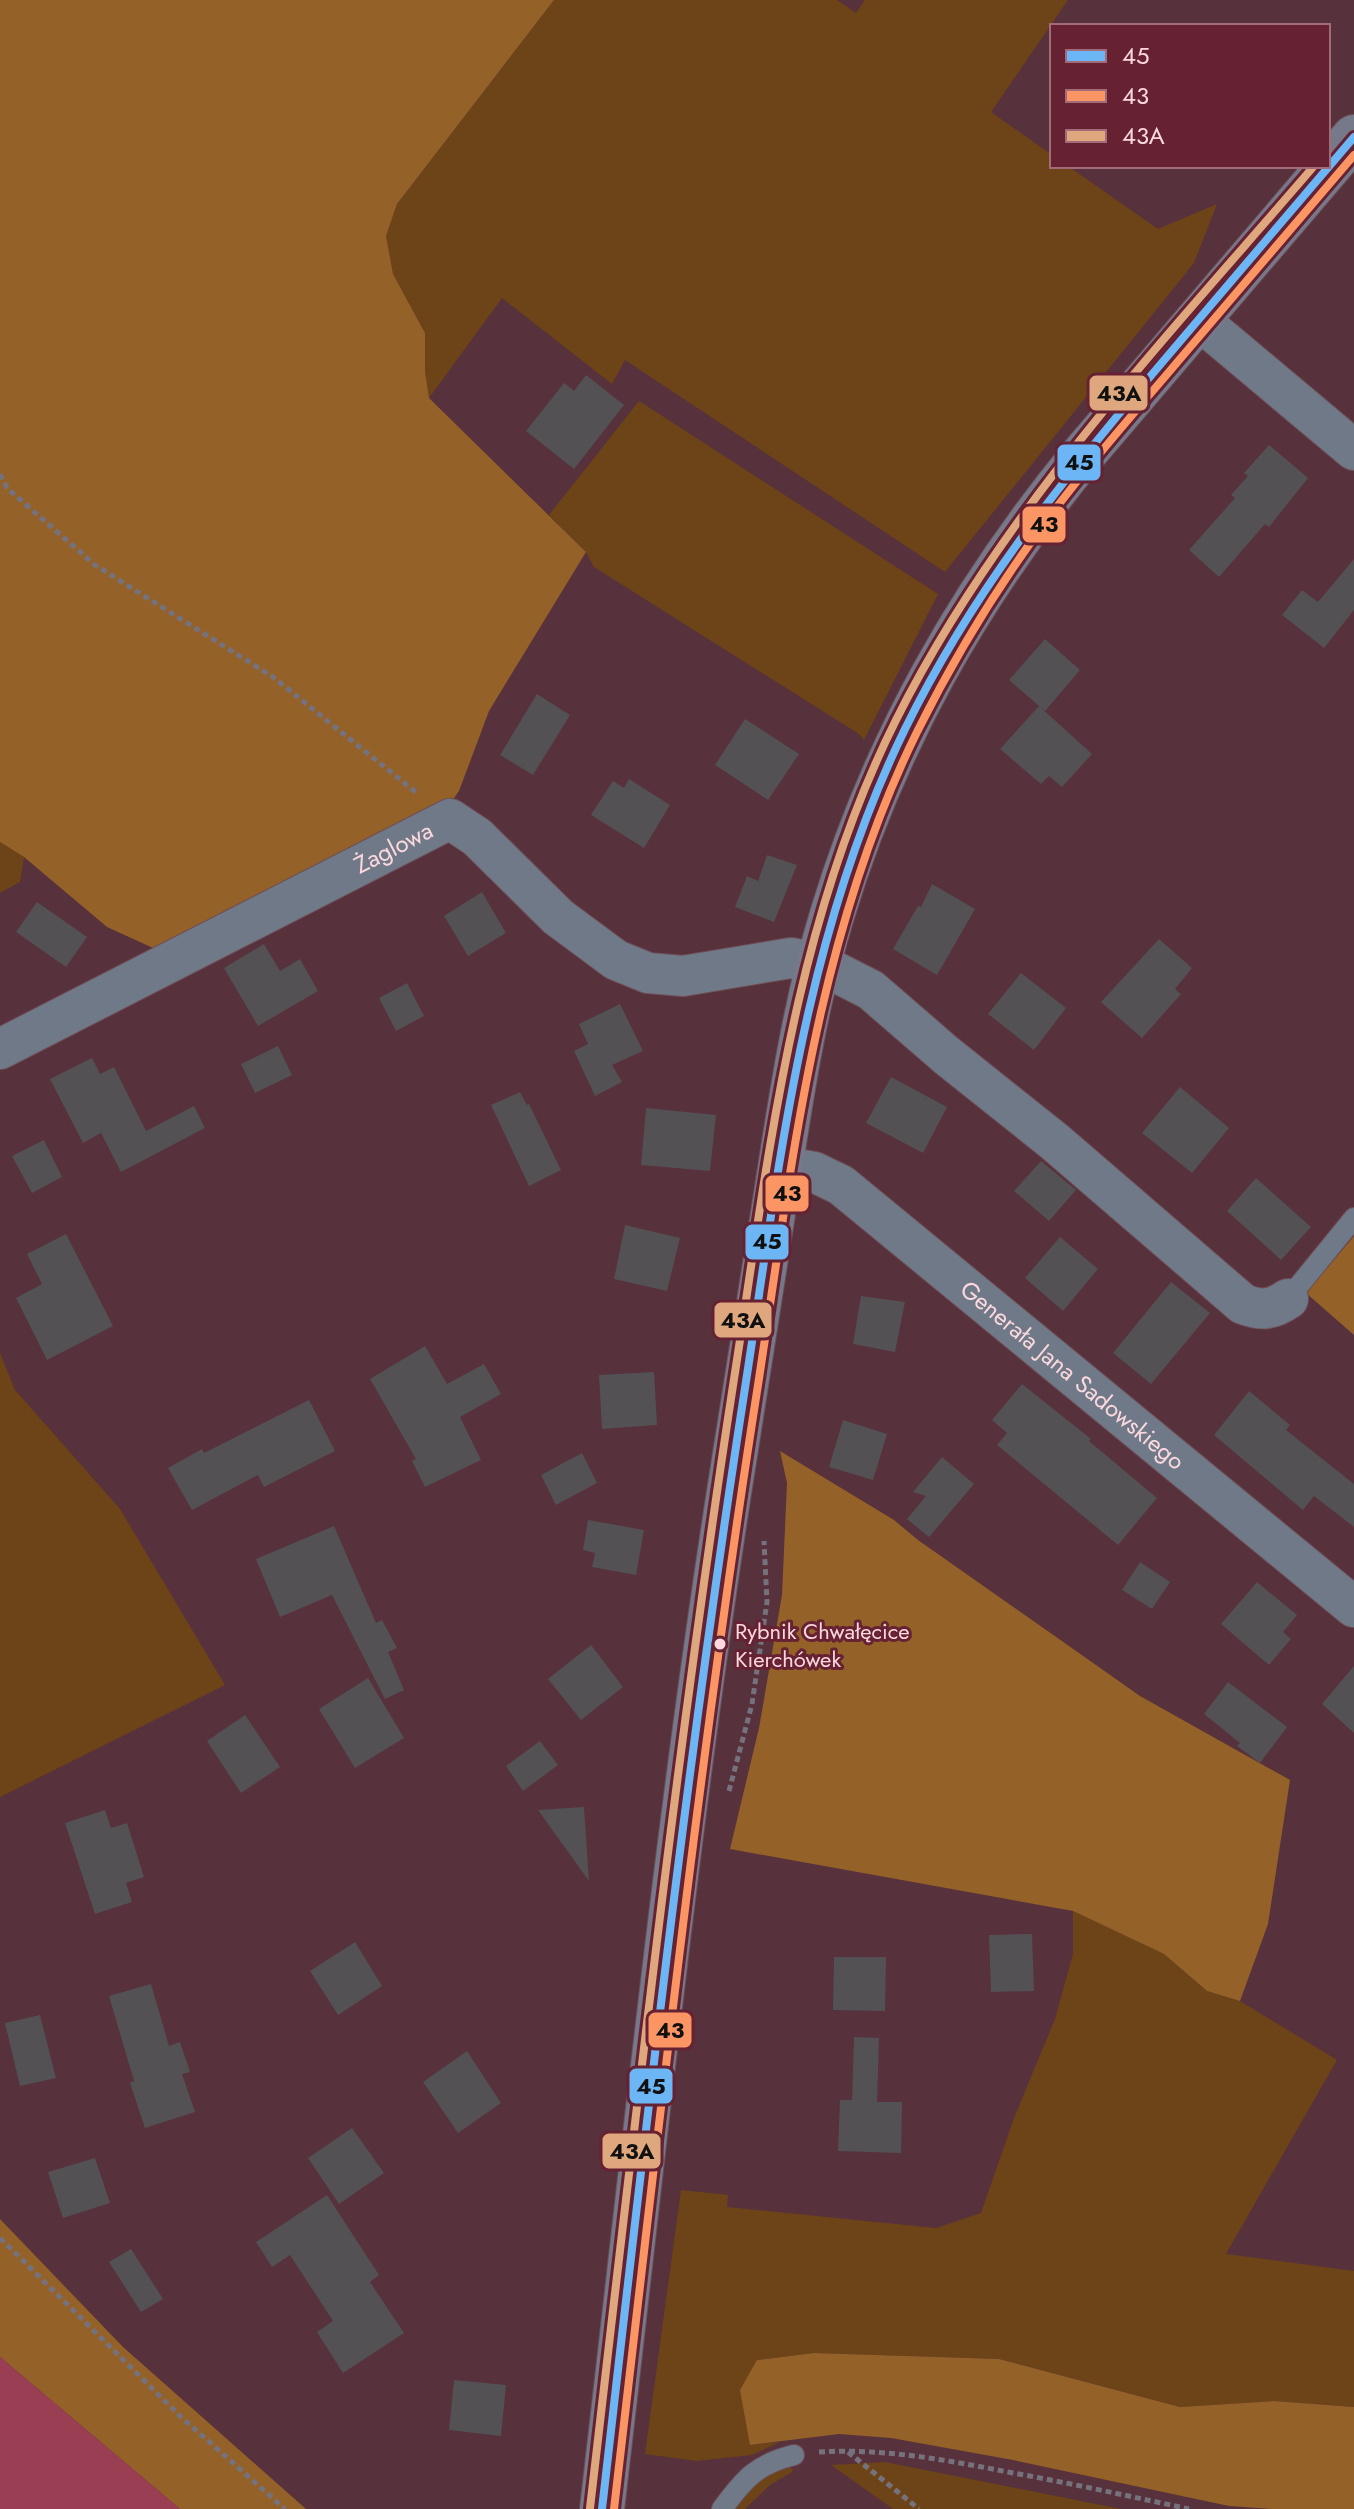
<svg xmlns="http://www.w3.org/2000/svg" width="1354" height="2509" font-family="Jost,sans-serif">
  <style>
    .green { fill: #6d4418 }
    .forest { fill: #946128 }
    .water { fill: #9a3e54 }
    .building { fill: #535154 }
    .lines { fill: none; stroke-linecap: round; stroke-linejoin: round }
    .service-casing { stroke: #6e4f57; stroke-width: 22 }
    .minor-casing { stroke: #6e4f57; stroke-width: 42 }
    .secondary-casing { stroke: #6e4f57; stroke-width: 46 }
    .path { stroke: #76727d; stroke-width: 5; stroke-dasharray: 6 4; stroke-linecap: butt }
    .service { stroke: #707988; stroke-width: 20 }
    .minor { stroke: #707988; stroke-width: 40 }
    .secondary { stroke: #75798a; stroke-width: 44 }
    .bus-1-casing { stroke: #623; stroke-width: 14 }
    .bus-2-casing { stroke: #623; stroke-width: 14 }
    .bus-3-casing { stroke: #623; stroke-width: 14 }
    .bus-1 { stroke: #6db6f5; stroke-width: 8 }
    .bus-2 { stroke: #fb9564; stroke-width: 8 }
    .bus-3 { stroke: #dfa77e; stroke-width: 8 }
    .bus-dot { fill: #fbd8dd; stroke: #623; stroke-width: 3 }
    .labels { text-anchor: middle; stroke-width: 6; stroke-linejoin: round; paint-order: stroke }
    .bus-label { font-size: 22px; fill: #fbd8dd; stroke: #623; text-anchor: start }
    .street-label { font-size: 24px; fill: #fbd8dd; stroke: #623 }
    .line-badge { stroke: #623; stroke-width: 3 }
    .pale-badge-label { font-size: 22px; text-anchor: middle; font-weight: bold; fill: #111 }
  </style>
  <rect width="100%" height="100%" fill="#57313b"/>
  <g class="green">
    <path d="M554 0H837L856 13 865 0H1068L991 112 1052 155V166H1068L1158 229 1217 204 1194 263 945 572 625 360 612 384 502 298 429 398 425 371V333L393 274 386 236 397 204Z"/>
    <path d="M639 401 938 594 864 740 859 734 594 567 586 552 549 515Z"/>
    <path d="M0 842 24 857 20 882 0 893Z"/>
    <path d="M0 1353 15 1390 120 1509 225 1685 0 1797Z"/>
    <path d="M1073 1911 1164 1954 1207 1991 1240 2001 1337 2060 1226 2254 1354 2271V2407L1274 2401 1180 2407 999 2359 814 2353 757 2360 750 2445 780 2442 752 2455 697 2461 645 2454 681 2190 728 2195 727 2207 936 2228 981 2213 1014 2118 1055 2019 1073 1954Z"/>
    <path d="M885 2462 1121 2509H893L831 2465Z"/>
    <path d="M787 2466 793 2469 792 2472 770 2485 745 2509H733C749 2490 763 2475 787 2466Z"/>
  </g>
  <g class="forest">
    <path d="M0 0H554L397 204 386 236 393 274 425 333V371L429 398 586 552 489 711 459 791 443 814 164 953 107 927 24 857 0 842Z"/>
    <path d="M1354 1236V1335L1306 1293Z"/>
    <path d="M780 1451 894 1520 918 1540 1140 1696 1290 1780 1268 1924 1240 2001 1207 1991 1164 1954 1073 1911 730 1849 759 1728 782 1595 787 1483Z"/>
    <path d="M0 2219 123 2347 306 2509H180L0 2357Z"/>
    <path d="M814 2353 999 2359 1180 2407 1274 2401 1354 2407V2509H1273L1229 2506 1013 2460 891 2438 839 2434 750 2445 740 2390 757 2360Z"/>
  </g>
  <path class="water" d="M0 2357 180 2509H0Z"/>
  <g class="building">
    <path d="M586 375 624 405 574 469 526 431 564 383 574 391Z"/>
    <path d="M1269 445 1308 478 1269 527 1265 524 1219 577 1189 550 1235 498 1231 495 1248 476 1244 473Z"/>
    <path d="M1354 559V610L1324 648 1282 615 1302 590 1318 602Z"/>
    <path d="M1045 639 1080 670 1045 711 1009 680Z"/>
    <path d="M537 694 570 715 533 775 500 755Z"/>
    <path d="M1039 706 1092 754 1062 787 1049 776 1041 784 1000 749Z"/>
    <path d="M745 719 799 754 768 800 715 765Z"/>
    <path d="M629 779 670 805 644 848 591 815 613 781 624 788Z"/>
    <path d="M767 855 797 865 774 922 735 907 747 876 758 881Z"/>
    <path d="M932 884 975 909 937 975 893 949 918 906 921 907Z"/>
    <path d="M482 892 506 933 468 956 444 916Z"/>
    <path d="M37 902 87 937 66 967 16 932Z"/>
    <path d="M1159 939 1192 968 1175 989 1181 994 1142 1038 1101 1002Z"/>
    <path d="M264 944 280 971 300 959 318 991 258 1026 224 968Z"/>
    <path d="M1021 973 1066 1008 1034 1050 988 1014Z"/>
    <path d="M407 983 424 1016 396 1031 379 998Z"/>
    <path d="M620 1004 643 1051 612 1065 622 1082 595 1096 574 1051 588 1044 579 1024Z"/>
    <path d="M278 1046 292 1075 255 1093 241 1064Z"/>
    <path d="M92 1058 100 1074 114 1067 146 1131 194 1106 205 1128 121 1172 101 1133 83 1143 50 1079Z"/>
    <path d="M891 1077 947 1107 923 1153 866 1123Z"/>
    <path d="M1180 1087 1229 1128 1192 1173 1142 1133Z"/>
    <path d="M520 1092 527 1105 529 1104 561 1170 529 1186 491 1105Z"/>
    <path d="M646 1108 716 1115 710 1171 641 1165Z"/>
    <path d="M44 1140 62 1177 32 1193 12 1156Z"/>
    <path d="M1041 1161 1076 1190 1049 1221 1014 1191Z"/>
    <path d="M1256 1178 1311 1227 1281 1260 1227 1211Z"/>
    <path d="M625 1225 680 1238 667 1291 614 1279Z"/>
    <path d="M66 1234 113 1326 47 1360 16 1298 42 1284 27 1254Z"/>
    <path d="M1060 1237 1098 1269 1063 1311 1025 1278Z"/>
    <path d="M1171 1282 1210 1313 1151 1384 1113 1353Z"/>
    <path d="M861 1296 905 1302 895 1352 853 1344Z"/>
    <path d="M425 1346 447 1384 484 1364 501 1394 460 1417 481 1460 425 1487 412 1461 416 1459 370 1379Z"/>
    <path d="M654 1372 657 1425 602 1429 599 1375Z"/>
    <path d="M1022 1384 1091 1439 1089 1441 1157 1498 1118 1545 997 1445 1007 1433 992 1420Z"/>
    <path d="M1249 1391 1290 1425 1286 1430 1354 1484V1527L1314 1496 1303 1510 1214 1435Z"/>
    <path d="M309 1400 335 1451 264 1487 258 1475 192 1510 168 1468 202 1449 204 1453Z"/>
    <path d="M843 1420 887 1434 873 1480 829 1467Z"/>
    <path d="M582 1453 597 1483 556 1505 541 1475Z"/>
    <path d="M942 1457 974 1484 929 1537 907 1519 926 1496 913 1492Z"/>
    <path d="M588 1520 644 1530 636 1575 592 1567 595 1553 583 1550Z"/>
    <path d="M334 1526 376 1623 382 1620 397 1648 388 1652 404 1690 385 1699 332 1595 280 1617 256 1559Z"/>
    <path d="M1140 1562 1170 1582 1152 1609 1122 1590Z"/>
    <path d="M1257 1582 1297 1615 1283 1632 1291 1639 1269 1665 1221 1624Z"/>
    <path d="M591 1645 623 1687 581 1720 548 1679Z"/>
    <path d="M1354 1666V1733L1322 1704Z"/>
    <path d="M368 1678 404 1738 355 1768 319 1709Z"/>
    <path d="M1228 1682 1287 1727 1260 1763 1237 1746 1240 1743 1204 1714Z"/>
    <path d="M245 1715 280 1767 241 1793 207 1741Z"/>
    <path d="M540 1741 558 1765 523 1791 506 1766Z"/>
    <path d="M584 1807 589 1881 538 1810Z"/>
    <path d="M105 1810 111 1828 127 1823 144 1877 126 1883 132 1902 95 1914 65 1823Z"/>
    <path d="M1032 1934 1034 1991 991 1992 989 1935Z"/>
    <path d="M355 1942 382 1986 338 2015 310 1971Z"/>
    <path d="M834 1957H886L885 2011 833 2010Z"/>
    <path d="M151 1984 169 2046 180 2042 190 2072 182 2074 195 2112 145 2128 130 2083 134 2081 109 1996Z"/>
    <path d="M40 2015 56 2078 20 2086 5 2023Z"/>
    <path d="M854 2037 879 2038 877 2102H902L901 2153 838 2151 840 2100H852Z"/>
    <path d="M467 2051 501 2103 458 2133 423 2082Z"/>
    <path d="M352 2128 384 2173 339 2204 308 2158Z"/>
    <path d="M95 2158 110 2203 63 2218 48 2172Z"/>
    <path d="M327 2195 379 2275 370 2282 404 2333 343 2373 317 2332 333 2321 290 2255 272 2267 256 2242Z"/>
    <path d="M131 2249 163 2299 141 2312 109 2262Z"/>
    <path d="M454 2380 506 2385 501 2436 449 2430Z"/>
  </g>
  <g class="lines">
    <defs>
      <g id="service">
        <path d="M1288 1299 1354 1218"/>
        <path d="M722 2509C744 2479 757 2464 794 2455"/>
      </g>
      <g id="minor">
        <path d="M1198 319 1354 450"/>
        <path id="s1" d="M0 1049 450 819 477 837 558 917 616 960 648 973 683 976 791 958 818 963 871 990 946 1055 1055 1142 1243 1304C1261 1311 1272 1310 1288 1299"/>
        <path id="s2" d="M780 1166 814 1172 841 1185 1354 1607"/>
      </g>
      <path id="secondary" d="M602 2509C642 2168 677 1825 730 1486 745 1386 761 1287 777 1188 791 1097 805 1004 832 915 884 743 969 594 1082 456L1354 137"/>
    </defs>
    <use href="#service" class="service-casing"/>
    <use href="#minor" class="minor-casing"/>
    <use href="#secondary" class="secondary-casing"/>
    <g class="path">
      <path d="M0 474 7 488 95 565 273 677 418 794"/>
      <path d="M729 1791 752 1704 767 1602 764 1541"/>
      <path d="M0 2238 181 2417 285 2509"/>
      <path d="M819 2452C882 2448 947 2460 1008 2472 1069 2483 1129 2496 1189 2509"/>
      <path d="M848 2452 919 2509"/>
    </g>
    <use href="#service" class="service"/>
    <use href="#minor" class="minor"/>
    <use href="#secondary" class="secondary"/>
    <defs>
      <path id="bus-1" d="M602 2509C645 2135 687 1760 745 1388 780 1162 803 937 905 729 976 585 1068 473 1171 352 1232 280 1293 209 1354 137"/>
      <path id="bus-2" d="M614 2509C658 2134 699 1758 758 1385 792 1163 816 936 917 732 955 656 999 584 1050 516 1091 461 1136 411 1180 359 1238 291 1296 223 1354 155"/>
      <path id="bus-3" d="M590 2508C634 2131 676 1754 734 1379 769 1155 793 925 896 720 1001 511 1163 342 1314 166"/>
    </defs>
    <use href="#bus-1" class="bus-1-casing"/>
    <use href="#bus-2" class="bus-2-casing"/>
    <use href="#bus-3" class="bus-3-casing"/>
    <use href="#bus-1" class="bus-1"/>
    <use href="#bus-2" class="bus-2"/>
    <use href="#bus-3" class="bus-3"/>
  </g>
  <circle class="bus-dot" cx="720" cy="1644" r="7"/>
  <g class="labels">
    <g class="bus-label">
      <text x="735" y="1639">Rybnik Chwałęcice<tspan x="735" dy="28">Kierchówek</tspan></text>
    </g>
    <g class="street-label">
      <text dy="8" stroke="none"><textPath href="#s1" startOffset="442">Żaglowa</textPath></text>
      <text dy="8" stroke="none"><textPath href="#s2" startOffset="364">Generała Jana Sadowskiego</textPath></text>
    </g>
  </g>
  <g class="line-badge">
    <rect x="1088" y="374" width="61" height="38" rx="8" fill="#dfa77e"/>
    <rect x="1056" y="443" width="46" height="39" rx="8" fill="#6db6f5"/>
    <rect x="1021" y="505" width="46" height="39" rx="8" fill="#fb9564"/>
    <rect x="764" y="1174" width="46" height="39" rx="8" fill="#fb9564"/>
    <rect x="744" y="1223" width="46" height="38" rx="8" fill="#6db6f5"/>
    <rect x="713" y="1301" width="60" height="38" rx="8" fill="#dfa77e"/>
    <rect x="647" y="2011" width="46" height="38" rx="8" fill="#fb9564"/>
    <rect x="628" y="2067" width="46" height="38" rx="8" fill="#6db6f5"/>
    <rect x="601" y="2132" width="61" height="38" rx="8" fill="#dfa77e"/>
  </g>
  <g class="pale-badge-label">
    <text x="1119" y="401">43A</text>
    <text x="1079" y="470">45</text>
    <text x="1044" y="532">43</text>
    <text x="787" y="1201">43</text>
    <text x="767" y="1249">45</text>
    <text x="743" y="1328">43A</text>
    <text x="670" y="2038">43</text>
    <text x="651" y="2094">45</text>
    <text x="632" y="2159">43A</text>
  </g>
  <rect x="1050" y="24" width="280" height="144" fill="#662233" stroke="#a26b77" stroke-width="2"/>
  <rect x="1066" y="50" width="40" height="12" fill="#6db6f5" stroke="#a26b77" stroke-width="2"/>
  <text x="1122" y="64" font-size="24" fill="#fbd8dd">45</text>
  <rect x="1066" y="90" width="40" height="12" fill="#fb9564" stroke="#a26b77" stroke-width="2"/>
  <text x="1122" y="104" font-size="24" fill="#fbd8dd">43</text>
  <rect x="1066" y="130" width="40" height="12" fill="#dfa77e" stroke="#a26b77" stroke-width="2"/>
  <text x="1122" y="144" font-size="24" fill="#fbd8dd">43A</text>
</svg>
